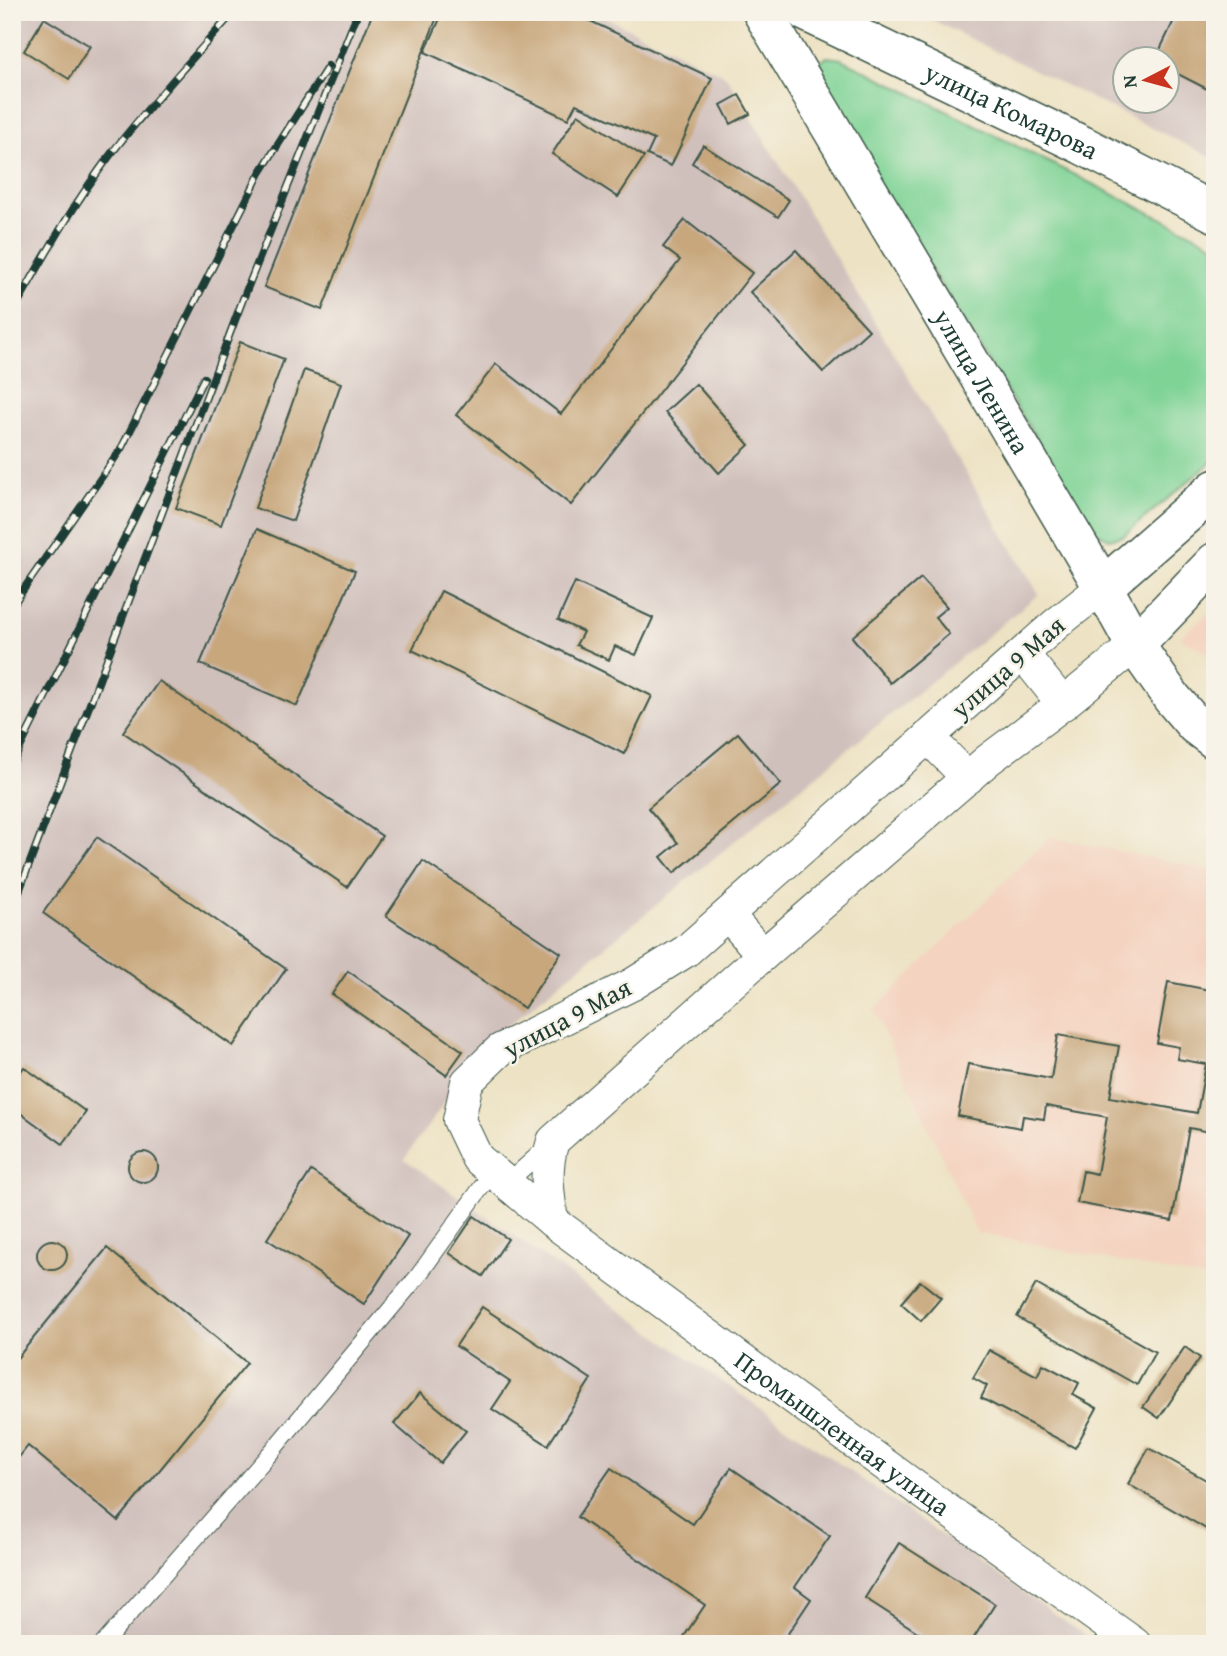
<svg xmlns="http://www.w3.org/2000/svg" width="1227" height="1656" font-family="'Gentium Book Plus',serif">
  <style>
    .built { fill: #f4d3c0 }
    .industrial { fill: #d0c0bc; fill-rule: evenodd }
    .green { fill: #7ed395; stroke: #4e8864; stroke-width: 2 }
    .building { fill: #c8a77d }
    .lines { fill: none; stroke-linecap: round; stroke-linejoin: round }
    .lane-casing { stroke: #3e5649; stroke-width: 18 }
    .street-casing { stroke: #3e5649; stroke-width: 34 }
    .secondary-casing { stroke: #3e5649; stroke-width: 41 }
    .lane { stroke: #fff; stroke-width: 16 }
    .street { stroke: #fff; stroke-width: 32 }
    .secondary { stroke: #fff; stroke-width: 38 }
    .rail-casing { stroke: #1f3d34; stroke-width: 8 }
    .rail { stroke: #f7f3e8; stroke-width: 5; stroke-dasharray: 16; stroke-linecap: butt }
    .labels { text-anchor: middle; stroke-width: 5; stroke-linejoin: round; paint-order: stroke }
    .street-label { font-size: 26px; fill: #1f3d34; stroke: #f7f3e8 }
  </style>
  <rect width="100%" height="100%" fill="#f7f3e8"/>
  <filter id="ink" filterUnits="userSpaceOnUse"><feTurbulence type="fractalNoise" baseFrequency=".0143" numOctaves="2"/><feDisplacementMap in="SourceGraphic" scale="14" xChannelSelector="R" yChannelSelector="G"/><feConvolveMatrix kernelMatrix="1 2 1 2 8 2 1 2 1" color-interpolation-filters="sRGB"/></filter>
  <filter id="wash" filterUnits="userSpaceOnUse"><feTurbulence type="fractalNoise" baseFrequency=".00686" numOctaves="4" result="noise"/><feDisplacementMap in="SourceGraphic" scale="28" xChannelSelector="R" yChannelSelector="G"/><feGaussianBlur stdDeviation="1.57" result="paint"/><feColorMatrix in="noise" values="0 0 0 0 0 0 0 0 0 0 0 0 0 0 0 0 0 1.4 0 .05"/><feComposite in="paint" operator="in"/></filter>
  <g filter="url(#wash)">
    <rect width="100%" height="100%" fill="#ede2c3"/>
    <g class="built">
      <path d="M1215 607V657L1180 637Z"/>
      <path d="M1050 837 1215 871V1281L977 1233 874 1010Z"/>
    </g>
    <g class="industrial">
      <path d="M12 12H595L726 76 1039 594 489 1041 404 1159 1097 1644H12Z"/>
      <path d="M916 12H1215V159ZM1126 60H1168V102H1126Z"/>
    </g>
    <path class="green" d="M827 57 842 59 1215 245V459L1123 536 1109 539 1094 531 822 94 815 75 818 63Z"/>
    <g id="blocks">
      <g class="building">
        <path d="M373 12H439L322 310 264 287Z"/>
        <path d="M443 12H571L712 78 671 166 647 155 654 140 576 104 568 119 425 52Z"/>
        <path d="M1178 12H1215V93L1168 69V60H1155Z"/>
        <path d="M44 18 90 46 69 79 24 51Z"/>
        <path d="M739 95 750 114 731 124 721 105Z"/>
        <path d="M578 114 644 157 618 197 552 154Z"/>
        <path d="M703 145 789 200 778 217 692 163Z"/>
        <path d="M685 220 752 273 571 505 456 415 496 364 561 414 680 260 663 247Z"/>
        <path d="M796 250 869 330 823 372 750 292Z"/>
        <path d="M240 342 284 359 221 525 176 508Z"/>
        <path d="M304 370 341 383 293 521 255 508Z"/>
        <path d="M696 384 749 445 719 473 665 412Z"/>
        <path d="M257 529 355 571 297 706 200 664Z"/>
        <path d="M921 578 947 607 935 617 949 634 890 683 852 637Z"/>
        <path d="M575 582 653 618 636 655 615 646 609 660 576 645 583 632 558 620Z"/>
        <path d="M441 591 652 696 624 754 412 650Z"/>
        <path d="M159 681 382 836 347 887 123 732Z"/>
        <path d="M738 733 781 784 674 873 661 857 678 843 648 808Z"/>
        <path d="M97 837 286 969 233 1046 43 913Z"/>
        <path d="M423 861 561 953 524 1008 386 916Z"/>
        <path d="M348 971 463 1051 446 1075 332 994Z"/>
        <path d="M1168 982 1215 991V1133L1189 1128 1172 1221 1077 1203 1083 1171 1097 1174 1107 1117 1046 1106 1044 1119 1023 1116 1021 1128 958 1116 968 1064 1051 1079 1058 1035 1119 1046 1110 1097 1197 1113 1206 1064 1177 1059 1179 1047 1157 1043Z"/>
        <path d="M24 1067 86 1112 63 1144 12 1107V1084Z"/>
        <circle cx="143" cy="1167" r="15"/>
        <path d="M311 1171 408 1236 364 1304 267 1239Z"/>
        <path d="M474 1216 508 1239 483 1276 449 1253Z"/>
        <circle cx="52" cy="1255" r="15"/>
        <path d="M107 1248 247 1363 118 1521 28 1446 12 1466V1360L14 1362Z"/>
        <path d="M920 1281 941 1298 921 1321 901 1303Z"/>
        <path d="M1036 1284 1155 1352 1137 1385 1017 1317Z"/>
        <path d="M482 1307 591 1379 548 1445 492 1409 510 1382 456 1346Z"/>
        <path d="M1185 1347 1200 1358 1159 1418 1143 1407Z"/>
        <path d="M989 1350 1037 1376 1043 1364 1079 1383 1073 1395 1097 1408 1075 1448 981 1398 987 1386 973 1378Z"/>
        <path d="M420 1393 466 1431 440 1463 394 1424Z"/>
        <path d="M1149 1448 1215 1485V1534L1128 1484Z"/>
        <path d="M611 1468 693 1524 731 1468 830 1536 795 1587 811 1599 781 1644H766L760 1640 758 1644H679L705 1605 577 1517Z"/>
        <path d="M899 1543 995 1604 970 1644H936L865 1598Z"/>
      </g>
    </g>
  </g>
  <g filter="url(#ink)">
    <use href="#blocks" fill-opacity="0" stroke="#3e5649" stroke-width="2"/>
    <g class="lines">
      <defs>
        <g id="lane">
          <path d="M507 1183 549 1145"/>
          <path d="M103 1644 272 1451 418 1276 493 1171"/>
        </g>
        <g id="street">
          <path id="s1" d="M1103 587 1056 624 686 951 633 984 500 1050 467 1082 459 1120 477 1158 552 1221 918 1489 1135 1644"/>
          <path d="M1023 654 1063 704"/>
          <path d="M928 737 968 778"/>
          <path d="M728 915 763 955"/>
          <path d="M552 1221C548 1192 544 1170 553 1141L763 955 988 760 1063 704 1135 645"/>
        </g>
        <g id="secondary">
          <path id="s2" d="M762 12 936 304 1103 587 1135 645 1172 698 1195 725 1215 740"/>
          <path id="s3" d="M806 12 1082 145 1215 213"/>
          <path d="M1103 587 1215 489"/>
          <path d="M1135 645 1215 562"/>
        </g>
      </defs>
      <use href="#lane" class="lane-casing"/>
      <use href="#street" class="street-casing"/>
      <use href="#secondary" class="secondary-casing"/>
      <use href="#lane" class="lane"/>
      <use href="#street" class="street"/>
      <use href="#secondary" class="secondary"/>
      <defs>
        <g id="rail">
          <path d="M12 313C43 259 73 204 111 154 149 105 192 59 234 12"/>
          <path d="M12 606 121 449 260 173 328 66"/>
          <path d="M12 764 204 378"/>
          <path d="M12 910 243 299 358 12"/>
        </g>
      </defs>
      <use href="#rail" class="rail-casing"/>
      <use href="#rail" class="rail"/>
    </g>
  </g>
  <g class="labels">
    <g class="street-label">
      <text dy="9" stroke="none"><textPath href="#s3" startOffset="228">улица Комарова</textPath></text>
      <text dy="9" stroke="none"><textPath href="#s2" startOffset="430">улица Ленина</textPath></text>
      <text transform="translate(1008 667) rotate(-41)" y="9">улица 9 Мая</text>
      <text transform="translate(567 1018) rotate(-28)" y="9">улица 9 Мая</text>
      <text dy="9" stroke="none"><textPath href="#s1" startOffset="1349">Промышленная улица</textPath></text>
    </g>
  </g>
  <rect width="1227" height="1656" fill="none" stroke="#f7f3e8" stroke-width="42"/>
  <g transform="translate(1146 80) rotate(264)"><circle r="33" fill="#f7f3e8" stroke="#a1aaa0" stroke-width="2"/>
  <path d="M0-5L12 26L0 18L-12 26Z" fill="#c8321e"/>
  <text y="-10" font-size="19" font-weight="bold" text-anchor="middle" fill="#1f3d34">N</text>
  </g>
</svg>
